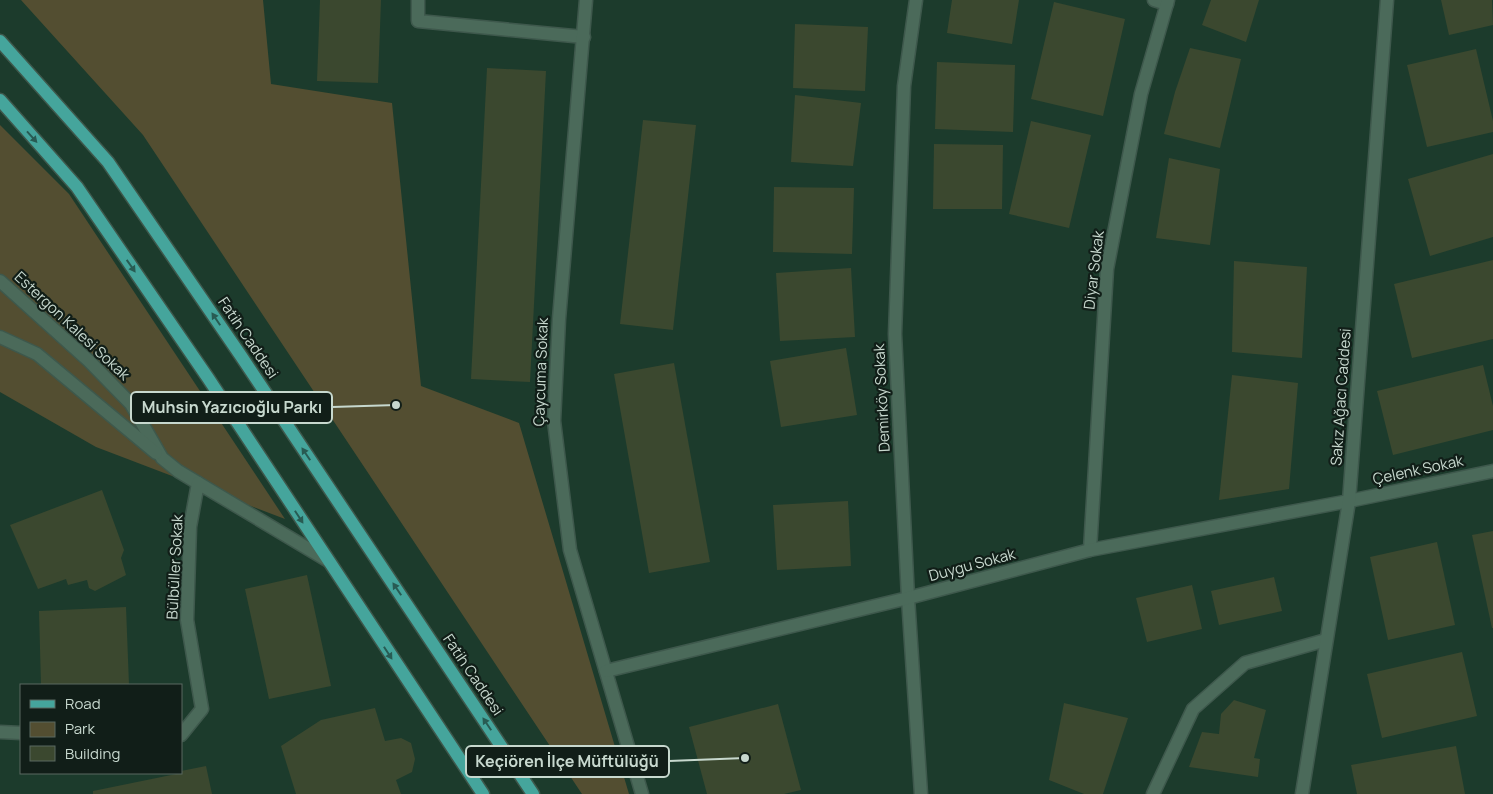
<svg xmlns="http://www.w3.org/2000/svg" width="1493" height="794" font-family="Manrope,sans-serif">
  <style>
    .green { fill: #534e31 }
    .building { fill: #3b482f }
    .lines { fill: none; stroke-linecap: round; stroke-linejoin: round }
    .minor-casing { stroke: #3e584c; stroke-width: 15 }
    .major-casing { stroke: #3e584c; stroke-width: 15 }
    .minor { stroke: #4b6a5a; stroke-width: 12 }
    .major { stroke: #45a59c; stroke-width: 12 }
    .oneway { fill: #285b53 }
    .labels { text-anchor: middle; stroke-width: 4.5; stroke-linejoin: round; paint-order: stroke }
    .street-label { font-size: 15px; fill: #c7d8ce; stroke: #111e18 }
    .leader { fill: none; stroke: #c7d8ce; stroke-width: 2 }
    .callout-dot { fill: #c7d8ce; stroke: #111e18; stroke-width: 2 }
    .callout { fill: #111e18; stroke: #c7d8ce; stroke-width: 2 }
    .callout-label { font-size: 16px; text-anchor: middle; font-weight: bold; fill: #c7d8ce }
  </style>
  <rect width="100%" height="100%" fill="#1c3b2c"/>
  <g class="green">
    <path d="M21 0H263L271 84 392 103 421 386 519 423 629 794H582L143 135Z"/>
    <path d="M0 125 69 194 285 519 96 447 0 392Z"/>
  </g>
  <g class="building">
    <path d="M320 0H381L378 83 317 81Z"/>
    <path d="M952 0H1019L1012 44 947 33Z"/>
    <path d="M1211 0H1259L1246 42 1202 25Z"/>
    <path d="M1441 0H1492L1493 25 1449 35Z"/>
    <path d="M1054 2 1125 19 1103 116 1031 99Z"/>
    <path d="M795 24 868 27 865 91 793 88Z"/>
    <path d="M1190 48 1241 59 1220 148 1164 134 1175 92Z"/>
    <path d="M1476 49 1493 121V132L1427 147 1407 65Z"/>
    <path d="M937 62 1015 65 1013 132 935 129Z"/>
    <path d="M487 68 546 71 530 382 471 379Z"/>
    <path d="M795 95 861 103 853 166 791 162Z"/>
    <path d="M643 120 696 125 673 330 620 324Z"/>
    <path d="M1031 121 1091 135 1069 228 1009 214Z"/>
    <path d="M934 144 1003 145 1002 209H933Z"/>
    <path d="M1493 154V237L1430 256 1408 179Z"/>
    <path d="M1169 158 1220 169 1210 245 1156 238Z"/>
    <path d="M774 187 854 188 852 254 773 252Z"/>
    <path d="M1493 260V339L1412 358 1394 284Z"/>
    <path d="M1234 261 1307 267 1302 358 1232 352Z"/>
    <path d="M851 268 855 337 780 341 776 273Z"/>
    <path d="M846 348 857 415 781 427 770 361Z"/>
    <path d="M674 363 710 562 649 573 614 374Z"/>
    <path d="M1483 365 1493 406V430L1393 455 1377 391Z"/>
    <path d="M1232 375 1298 383 1289 489 1219 500Z"/>
    <path d="M102 490 124 550 121 558 126 575 95 591 89 588 87 580 68 585 66 579 38 589 10 525Z"/>
    <path d="M848 501 851 566 777 570 773 505Z"/>
    <path d="M1493 531V628H1492L1472 535Z"/>
    <path d="M1437 542 1455 625 1388 640 1370 557Z"/>
    <path d="M307 575 331 686 269 699 245 589Z"/>
    <path d="M1274 577 1282 611 1219 625 1211 591Z"/>
    <path d="M1192 585 1202 629 1147 642 1136 598Z"/>
    <path d="M126 607 129 685H41L39 611Z"/>
    <path d="M1462 652 1477 716 1382 738 1367 674Z"/>
    <path d="M1234 700 1266 710 1254 758 1260 759 1258 777 1189 767 1202 732 1219 734 1221 714Z"/>
    <path d="M1064 703 1128 718 1103 794H1084L1049 780Z"/>
    <path d="M778 704 801 790 784 794H707L689 727Z"/>
    <path d="M375 708 385 741 401 738 411 743 415 759 412 772 396 780 401 794H296L281 746 321 720Z"/>
    <path d="M1456 746 1465 794H1357L1351 765Z"/>
    <path d="M206 766 212 794H93V791L181 773V771Z"/>
  </g>
  <g class="lines">
    <defs>
      <g id="minor">
        <path d="M418 0V21L584 37"/>
        <path d="M586 0 559 319 554 421 570 550 642 794"/>
        <path d="M916 0 904 86 895 334 908 598 921 794"/>
        <path d="M1154 0 1167 4"/>
        <path d="M0 281 89 361 131 404 162 458 178 471 198 483"/>
        <path d="M0 337 37 354 156 453"/>
        <path d="M1090 550 1107 269 1141 94 1168 0"/>
        <path d="M606 671 908 598 1090 550 1349 501 1493 471"/>
        <path d="M0 732 21 733"/>
        <path d="M181 735 202 709 187 620 190 527 198 483 327 560"/>
        <path d="M1153 794 1193 709 1245 663 1326 640"/>
        <path d="M1302 794 1349 501 1387 0"/>
      </g>
      <g id="major">
        <path d="M0 41 108 162 241 356 533 794"/>
        <path d="M0 100 77 187 208 378 483 794"/>
      </g>
    </defs>
    <use href="#minor" class="minor-casing"/>
    <use href="#major" class="major-casing"/>
    <use href="#minor" class="minor"/>
    <use href="#major" class="major"/>
  </g>
  <defs><path id="oneway-solid" d="M-6-.8H1V-3.2L6.5 0L1 3.2V.8H-6Z" transform="scale(1.25)"/></defs>
  <g class="oneway">
    <use href="#oneway-solid" transform="translate(32 137) rotate(48)"/>
    <use href="#oneway-solid" transform="translate(131 266) rotate(55)"/>
    <use href="#oneway-solid" transform="translate(216 319) rotate(-124)"/>
    <use href="#oneway-solid" transform="translate(306 454) rotate(-124)"/>
    <use href="#oneway-solid" transform="translate(299 517) rotate(57)"/>
    <use href="#oneway-solid" transform="translate(397 589) rotate(-124)"/>
    <use href="#oneway-solid" transform="translate(388 653) rotate(57)"/>
    <use href="#oneway-solid" transform="translate(487 724) rotate(-124)"/>
  </g>
  <g class="labels">
    <g class="street-label">
      <text transform="translate(1094 270) rotate(-83)" y="5">Diyar Sokak</text>
      <text transform="translate(72 326) rotate(43)" y="5">Estergon Kalesi Sokak</text>
      <text transform="translate(248 338) rotate(56)" y="5">Fatih Caddesi</text>
      <text transform="translate(541 372) rotate(-88)" y="5">Çaycuma Sokak</text>
      <text transform="translate(1341 397) rotate(-86)" y="5">Sakız Ağacı Caddesi</text>
      <text transform="translate(882 398) rotate(-93)" y="5">Demirköy Sokak</text>
      <text transform="translate(1418 470) rotate(-12)" y="5">Çelenk Sokak</text>
      <text transform="translate(972 565) rotate(-15)" y="5">Duygu Sokak</text>
      <text transform="translate(175 567) rotate(-87)" y="5">Bülbüller Sokak</text>
      <text transform="translate(473 675) rotate(56)" y="5">Fatih Caddesi</text>
    </g>
  </g>
  <path class="leader" d="M396 405L332 407M745 758L669 761"/>
  <g class="callout-dot">
    <circle cx="396" cy="405" r="5"/>
    <circle cx="745" cy="758" r="5"/>
  </g>
  <g class="callout">
    <rect x="131" y="392" width="201" height="31" rx="5"/>
    <rect x="466" y="746" width="203" height="31" rx="5"/>
  </g>
  <g class="callout-label">
    <text x="232" y="413">Muhsin Yazıcıoğlu Parkı</text>
    <text x="567" y="767">Keçiören İlçe Müftülüğü</text>
  </g>
  <rect x="20" y="684" width="162" height="90" fill="#111e18" stroke="#5a6861"/>
  <rect x="30" y="700" width="25" height="8" fill="#45a59c" stroke="#5a6861"/>
  <text x="65" y="709" font-size="15" fill="#c7d8ce">Road</text>
  <rect x="30" y="722" width="25" height="15" fill="#534e31" stroke="#5a6861"/>
  <text x="65" y="734" font-size="15" fill="#c7d8ce">Park</text>
  <rect x="30" y="746" width="25" height="15" fill="#3b482f" stroke="#5a6861"/>
  <text x="65" y="759" font-size="15" fill="#c7d8ce">Building</text>
</svg>
